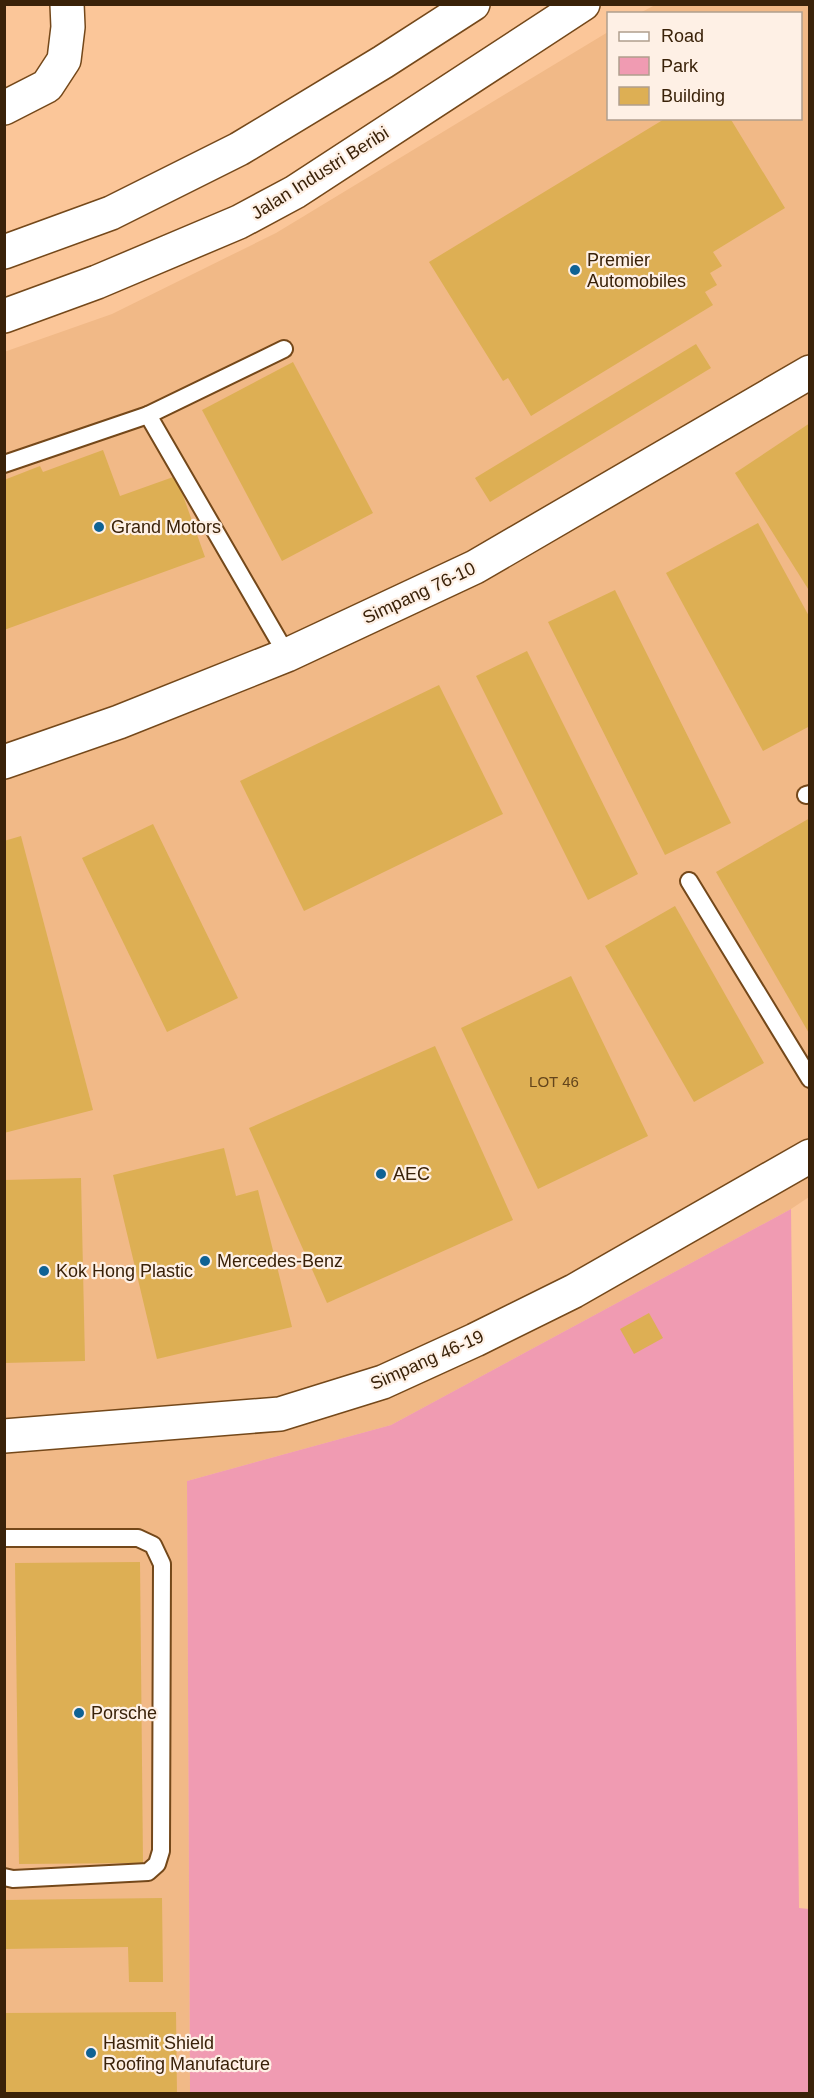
<svg xmlns="http://www.w3.org/2000/svg" width="814" height="2098" font-family="Arial,sans-serif">
  <style>
    .built { fill: #f1b987 }
    .green { fill: #f09bb2 }
    .building { fill: #ddaf54 }
    .lines { fill: none; stroke-linecap: round; stroke-linejoin: round }
    .lane-casing { stroke: #74481a; stroke-width: 20 }
    .street-casing { stroke: #74481a; stroke-width: 36 }
    .secondary-casing { stroke: #74481a; stroke-width: 36 }
    .primary-casing { stroke: #74481a; stroke-width: 36 }
    .lane { stroke: #fff; stroke-width: 16 }
    .street { stroke: #fff; stroke-width: 33 }
    .secondary { stroke: #fff; stroke-width: 33 }
    .primary { stroke: #fff; stroke-width: 33 }
    .poi-dot { fill: #0f6294; stroke: #fef0e5; stroke-width: 2 }
    .labels { text-anchor: middle; stroke-width: 4.5; stroke-linejoin: round; paint-order: stroke }
    .number-label { font-size: 15px; fill: #63451c }
    .street-label { font-size: 18px; fill: #3a2209; stroke: #fef0e5 }
    .poi-label { font-size: 18px; fill: #3a2209; stroke: #fef0e5; text-anchor: start }
  </style>
  <rect width="100%" height="100%" fill="#fbc699"/>
  <path class="built" d="M655 5H809V1197L791 1209 391 1425 187 1481 190 2093H5L4 352 112 314 276 233 608 32V118H800V14L640 13Z"/>
  <path class="green" d="M791 1209 799 1908 809 1909V2093H190L187 1481 391 1425Z"/>
  <g class="building">
    <path d="M666 118H730L785 208 713 252 722 266 710 273 717 285 705 292 713 305 531 416 508 378 503 381 429 262Z"/>
    <path d="M696 344 711 368 490 502 475 478Z"/>
    <path d="M293 362 373 513 282 561 202 410Z"/>
    <path d="M810 423V592L735 473Z"/>
    <path d="M103 450 120 496 176 476 205 557 4 630V480L40 466 43 472Z"/>
    <path d="M758 523 810 618V726L763 751 666 573Z"/>
    <path d="M615 590 731 823 665 855 548 622Z"/>
    <path d="M527 651 638 874 588 900 476 676Z"/>
    <path d="M439 685 503 814 304 911 240 781Z"/>
    <path d="M810 818V1035L716 872Z"/>
    <path d="M153 824 238 998 167 1032 82 858Z"/>
    <path d="M21 836 93 1110 4 1133V841Z"/>
    <path d="M675 906 764 1063 694 1102 605 946Z"/>
    <path d="M571 976 648 1136 538 1189 461 1028Z"/>
    <path d="M435 1046 513 1220 327 1303 249 1128Z"/>
    <path d="M224 1148 236 1196 258 1190 292 1327 157 1359 113 1175Z"/>
    <path d="M81 1178 85 1361 4 1363V1180Z"/>
    <path d="M649 1313 663 1338 634 1354 620 1329Z"/>
    <path d="M140 1562 143 1863 19 1864 15 1563Z"/>
    <path d="M162 1898 163 1982H129L128 1947 4 1949V1900Z"/>
    <path d="M176 2012 177 2094H4V2013Z"/>
  </g>
  <g class="lines">
    <defs>
      <g id="lane">
        <path d="M148 415 284 349"/>
        <path d="M4 464 148 415 287 655"/>
        <path d="M806 795 810 794"/>
        <path d="M689 881 810 1079"/>
        <path d="M4 1538H138L153 1545 162 1564 161 1851 157 1864 148 1872 13 1879 4 1877"/>
      </g>
      <g id="street">
        <path d="M4 108 47 86 64 60 68 27 67 4"/>
        <path d="M4 762 119 722 287 655 475 567 810 372"/>
      </g>
      <path id="secondary" d="M4 1436 280 1414 383 1382 475 1340 574 1291 810 1156"/>
      <g id="primary">
        <path d="M4 252 111 213 239 149 383 62 473 4"/>
        <path d="M4 316 97 282 239 222 295 192 583 4"/>
      </g>
    </defs>
    <use href="#lane" class="lane-casing"/>
    <use href="#street" class="street-casing"/>
    <use href="#secondary" class="secondary-casing"/>
    <use href="#primary" class="primary-casing"/>
    <use href="#lane" class="lane"/>
    <use href="#street" class="street"/>
    <use href="#secondary" class="secondary"/>
    <use href="#primary" class="primary"/>
  </g>
  <g class="poi-dot">
    <circle cx="575" cy="270" r="6"/>
    <circle cx="99" cy="527" r="6"/>
    <circle cx="381" cy="1174" r="6"/>
    <circle cx="205" cy="1261" r="6"/>
    <circle cx="44" cy="1271" r="6"/>
    <circle cx="79" cy="1713" r="6"/>
    <circle cx="91" cy="2053" r="6"/>
  </g>
  <g class="labels">
    <g class="number-label">
      <text x="554" y="1087">LOT 46</text>
    </g>
    <g class="street-label">
      <text transform="translate(320 173) rotate(-32)" y="6">Jalan Industri Beribi</text>
      <text transform="translate(419 593) rotate(-25)" y="6">Simpang 76-10</text>
      <text transform="translate(427 1360) rotate(-24)" y="6">Simpang 46-19</text>
    </g>
    <g class="poi-label">
      <text x="587" y="266">Premier<tspan x="587" dy="21">Automobiles</tspan></text>
      <text x="111" y="533">Grand Motors</text>
      <text x="393" y="1180">AEC</text>
      <text x="217" y="1267">Mercedes-Benz</text>
      <text x="56" y="1277">Kok Hong Plastic</text>
      <text x="91" y="1719">Porsche</text>
      <text x="103" y="2049">Hasmit Shield<tspan x="103" dy="21">Roofing Manufacture</tspan></text>
    </g>
  </g>
  <rect width="814" height="2098" fill="none" stroke="#3a2209" stroke-width="12"/>
  <rect x="607" y="12" width="195" height="108" fill="#fef0e5" stroke="#b09e8d" stroke-width="1.5"/>
  <rect x="619" y="32" width="30" height="9" fill="#ffffff" stroke="#b09e8d" stroke-width="1.5"/>
  <text x="661" y="42" font-size="18" fill="#3a2209">Road</text>
  <rect x="619" y="57" width="30" height="18" fill="#f09bb2" stroke="#b09e8d" stroke-width="1.5"/>
  <text x="661" y="72" font-size="18" fill="#3a2209">Park</text>
  <rect x="619" y="87" width="30" height="18" fill="#ddaf54" stroke="#b09e8d" stroke-width="1.5"/>
  <text x="661" y="102" font-size="18" fill="#3a2209">Building</text>
</svg>
